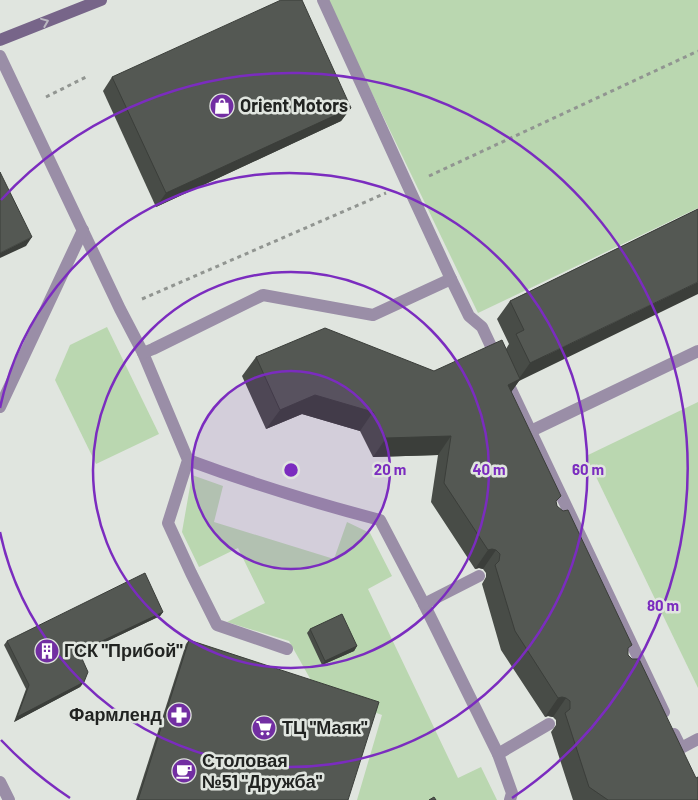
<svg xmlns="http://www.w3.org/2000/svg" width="698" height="800" font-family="Barlow,sans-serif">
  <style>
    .green { fill: #bad7b0 }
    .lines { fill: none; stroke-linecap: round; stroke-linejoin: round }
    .path { stroke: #919591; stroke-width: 3; stroke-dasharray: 4 4; stroke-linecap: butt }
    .lane { stroke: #9a8ea7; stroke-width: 12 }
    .secondary { stroke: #776589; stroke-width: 12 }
    .wall { fill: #484c47 }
    .shaded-wall { fill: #3b3e3a }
    .building { fill: #545853; stroke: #3b3e3a }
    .oneway { stroke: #bbb8c1 }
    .ring { fill: none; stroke: #7b2cbf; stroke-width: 2.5 }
    .labels { text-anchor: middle; stroke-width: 5; stroke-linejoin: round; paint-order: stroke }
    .poi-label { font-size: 18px; font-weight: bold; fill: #212321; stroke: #e0e5df; text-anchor: start }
    .centre { fill: #7b2cbf; stroke: #e0e5df; stroke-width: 2.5 }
    .ring-label { font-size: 15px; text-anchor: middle; font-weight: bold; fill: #7b2cbf; stroke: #e0e5df; stroke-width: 5; stroke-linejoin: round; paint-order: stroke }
  </style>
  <rect width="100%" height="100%" fill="#e0e5df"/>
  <g class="green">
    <path d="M327 0H698V208L478 313Z"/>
    <path d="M107 327 159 434 96 464 55 380 70 345Z"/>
    <path d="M698 402V688L586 456Z"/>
    <path d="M192 475 223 486 214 522 334 559 347 522 370 533 392 576 368 589 458 778 481 767 497 800H357L382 715 317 691 289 641 227 622 265 603 238 548 199 567 182 532Z"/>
  </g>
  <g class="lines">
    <g class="path">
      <path d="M46 97 88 76"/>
      <path d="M429 176 698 51"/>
      <path d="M142 299 386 193"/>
    </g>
    <g class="lane">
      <path d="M323 0 407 184 451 279 469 316 482 327 497 359"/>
      <path d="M0 56 120 309 143 353 188 460 168 523 191 573 217 625 287 649"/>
      <path d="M143 353 153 349 263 295 373 315 451 279"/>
      <path d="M505 377 664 712"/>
      <path d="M0 407 83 230"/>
      <path d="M531 431 698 351"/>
      <path d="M188 460C250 483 315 503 380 520L424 604 498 754 512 793 510 800"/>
      <path d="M424 604 479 576"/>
      <path d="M674 734 681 748 698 739"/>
      <path d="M498 754 549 724"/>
      <path d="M0 782 9 800"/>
    </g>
    <path class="secondary" d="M0 40 101 0"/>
  </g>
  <g class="wall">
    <path d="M112 77 351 108 341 121 156 207 103 91Z"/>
    <path d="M698 209 519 381 511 392 556 502 557 506 628 650V655L698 800H573L551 732 556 725V720L553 717 548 716 545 717 501 650 482 584 486 577V573L483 569 479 568 475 569 431 502 438 455 373 457 360 431 302 414 266 429 242 376 256 357 434 371 506 349 509 344 497 319 510 301Z"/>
    <path d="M163 612 160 616 80 654 84 682 80 687 14 722 26 689 4 645 7 641Z"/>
    <path d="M310 629 357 646 354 651 322 665 307 633Z"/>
    <path d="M189 640 348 800H136L186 644Z"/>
  </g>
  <g class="shaded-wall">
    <path d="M351 108 341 121 156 207 166 193Z"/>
    <path d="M32 237 26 246 0 258V253Z"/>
    <path d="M698 282V294L519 381 507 398 508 385 518 380 530 363Z"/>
    <path d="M315 395 373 412 360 431 302 414 266 429 280 410Z"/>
    <path d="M451 436 438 455 373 457 386 438Z"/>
    <path d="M492 549 496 550 483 569 479 568 475 569 488 550Z"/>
    <path d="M163 612 160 616 76 656 79 652Z"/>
    <path d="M357 646 354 651 322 665 325 661Z"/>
    <path d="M84 682 80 687 14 722 17 717Z"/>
    <path d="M562 697 566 698 553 717 548 716 545 717 558 698Z"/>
  </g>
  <g class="building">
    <path d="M281 0H302L351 108 166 193 112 77Z"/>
    <path d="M0 172 32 237 0 253Z"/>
    <path d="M698 209V282L530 363 516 334 524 330 510 301Z"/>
    <path d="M325 328 434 371 502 340 520 379 508 385 561 496 556 501 557 506 563 511 568 510 632 645 628 648V655L632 659H639L696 778 698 777V800H608L589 787 565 713 570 709V701L566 698 562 697 558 698 515 631 495 565 499 561 500 554 496 550 492 549 488 550 444 483 451 436 386 438 373 412 315 395 280 410 256 357Z"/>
    <path d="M145 573 163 612 79 652 88 672 84 682 17 717 29 685 7 641Z"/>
    <path d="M342 614 357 646 325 661 310 629Z"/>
    <path d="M189 640 379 702 348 800H138Z"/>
    <path d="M434 797 436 800H429Z"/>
  </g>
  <defs><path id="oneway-chevron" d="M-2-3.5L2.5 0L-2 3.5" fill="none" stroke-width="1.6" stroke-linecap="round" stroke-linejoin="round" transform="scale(1.25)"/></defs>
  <use class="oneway" href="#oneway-chevron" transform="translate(45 22) rotate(-22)"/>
  <circle cx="291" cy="470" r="99" fill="#7b2cbf" fill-opacity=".12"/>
  <g class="ring">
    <circle cx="291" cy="470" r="99"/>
    <circle cx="291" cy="470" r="198"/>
    <path d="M0 408A297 297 0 1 1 0 532"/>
    <path d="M70 798A396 396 0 0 1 1 740M1 200A396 396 0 1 1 512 798"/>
  </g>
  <defs>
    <symbol id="shop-disc" viewBox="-11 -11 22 22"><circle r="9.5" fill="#722ea2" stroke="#e0e5df"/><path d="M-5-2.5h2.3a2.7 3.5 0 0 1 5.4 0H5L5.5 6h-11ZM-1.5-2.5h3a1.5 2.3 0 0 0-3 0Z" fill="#fff"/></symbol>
    <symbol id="building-disc" viewBox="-11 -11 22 22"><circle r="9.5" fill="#722ea2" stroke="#e0e5df"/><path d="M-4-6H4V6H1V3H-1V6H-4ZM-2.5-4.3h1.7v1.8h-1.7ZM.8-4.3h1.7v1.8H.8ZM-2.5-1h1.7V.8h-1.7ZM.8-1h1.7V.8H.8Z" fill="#fff"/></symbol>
    <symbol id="pharmacy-disc" viewBox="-11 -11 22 22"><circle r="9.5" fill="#722ea2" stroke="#e0e5df"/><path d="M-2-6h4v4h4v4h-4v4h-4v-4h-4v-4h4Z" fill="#fff"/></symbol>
    <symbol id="supermarket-disc" viewBox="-11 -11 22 22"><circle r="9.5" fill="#722ea2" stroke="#e0e5df"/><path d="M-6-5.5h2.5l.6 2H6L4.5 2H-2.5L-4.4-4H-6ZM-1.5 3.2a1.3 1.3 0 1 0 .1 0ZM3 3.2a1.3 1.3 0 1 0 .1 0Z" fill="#fff"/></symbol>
    <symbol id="cafe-disc" viewBox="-11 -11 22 22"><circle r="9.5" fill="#722ea2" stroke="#e0e5df"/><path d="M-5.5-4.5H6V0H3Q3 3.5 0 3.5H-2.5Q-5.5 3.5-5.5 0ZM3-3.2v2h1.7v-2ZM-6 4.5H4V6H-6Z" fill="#fff"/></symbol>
  </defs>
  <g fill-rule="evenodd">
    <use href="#shop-disc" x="208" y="92" width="28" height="28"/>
    <use href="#building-disc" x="33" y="637" width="28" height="28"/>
    <use href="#pharmacy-disc" x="165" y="701" width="28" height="28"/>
    <use href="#supermarket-disc" x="250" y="714" width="28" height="28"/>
    <use href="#cafe-disc" x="170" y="757" width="28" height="28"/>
  </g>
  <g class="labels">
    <g class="poi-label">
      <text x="240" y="112">Orient Motors</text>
      <text x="64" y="657">ГСК "Прибой"</text>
      <text x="162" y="721" text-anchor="end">Фармленд</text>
      <text x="282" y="734">ТЦ "Маяк"</text>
      <text x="202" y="767">Столовая<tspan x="202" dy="21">№51 "Дружба"</tspan></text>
    </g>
  </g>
  <circle cx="291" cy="470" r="8" class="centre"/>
  <g class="ring-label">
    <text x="390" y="475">20 m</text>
    <text x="489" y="475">40 m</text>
    <text x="588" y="475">60 m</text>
    <text x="663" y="611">80 m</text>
  </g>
</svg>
